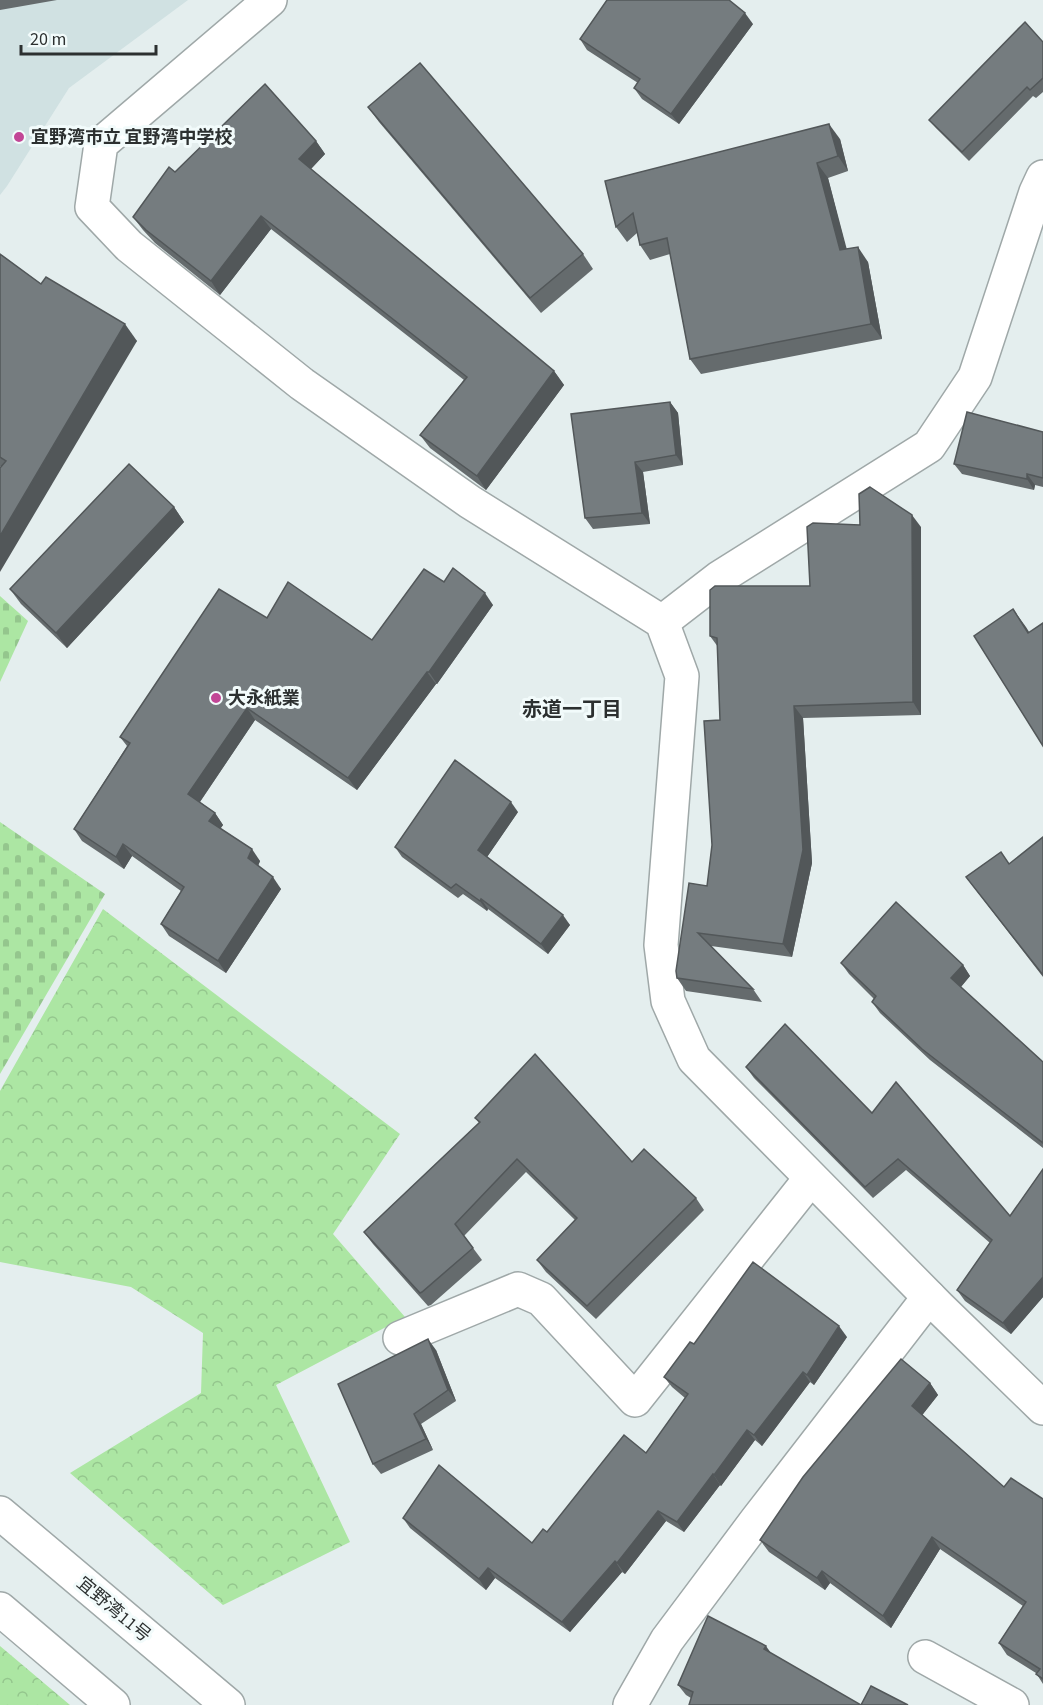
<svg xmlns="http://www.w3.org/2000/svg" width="1043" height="1705" font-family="'Source Sans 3','Noto Sans JP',sans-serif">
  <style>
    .built { fill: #d0e1e2 }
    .forest { fill: url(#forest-crowns) }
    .cemetery { fill: url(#cemetery-stones) }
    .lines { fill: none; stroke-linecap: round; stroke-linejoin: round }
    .minor-casing { stroke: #9fa8a8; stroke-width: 36 }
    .minor { stroke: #fff; stroke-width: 33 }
    .wall { fill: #656b6d }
    .shaded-wall { fill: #525759 }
    .building { fill: #757c7f; stroke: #525759; stroke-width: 1.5 }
    .poi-dot { fill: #c24696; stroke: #f2fbfb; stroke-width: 2 }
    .labels { text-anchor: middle; stroke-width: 6; stroke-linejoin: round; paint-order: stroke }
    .poi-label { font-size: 18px; font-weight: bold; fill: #2c3030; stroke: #f2fbfb; text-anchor: start }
    .street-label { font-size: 18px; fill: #2c3030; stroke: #f2fbfb }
    .neighbourhood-label { font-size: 20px; font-weight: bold; fill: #2c3030; stroke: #f2fbfb }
  </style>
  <defs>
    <pattern id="forest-crowns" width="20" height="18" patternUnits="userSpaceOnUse" patternTransform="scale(1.5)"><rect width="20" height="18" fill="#ace6a3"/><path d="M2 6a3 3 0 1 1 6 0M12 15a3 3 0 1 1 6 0" fill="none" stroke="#94c68d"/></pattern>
    <pattern id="cemetery-stones" width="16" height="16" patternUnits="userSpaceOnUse" patternTransform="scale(1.5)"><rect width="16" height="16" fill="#ace6a3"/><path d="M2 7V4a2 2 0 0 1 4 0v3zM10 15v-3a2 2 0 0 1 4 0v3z" fill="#94c68d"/></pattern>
  </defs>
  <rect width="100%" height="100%" fill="#e4eeee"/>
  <path class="built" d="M0 0H188L69 88 7 186 0 195Z"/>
  <g class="forest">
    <path d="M103 909 400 1134 333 1234 405 1317 276 1385 350 1542 223 1605 70 1473 201 1393 203 1333 131 1287 0 1262V1091Z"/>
    <path d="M0 1646 70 1705H0Z"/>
  </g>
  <g class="cemetery">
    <path d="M0 596 28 621 0 682Z"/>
    <path d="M0 822 105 894 0 1074Z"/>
  </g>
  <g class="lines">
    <defs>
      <g id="minor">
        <path d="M270 0 101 144 92 207 129 246 302 384 470 502 662 622 682 676 661 945 668 1001 694 1059 939 1307 1043 1408"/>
        <path d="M662 622 719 578 929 446 975 377 1036 192 1043 177"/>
        <path d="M400 1338 518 1289 541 1299 635 1400 811 1178"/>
        <path d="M0 1513 228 1705"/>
        <path d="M0 1609 113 1705"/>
        <path d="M925 1657 1012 1705"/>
        <path d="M630 1705 667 1640 756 1521 929 1297"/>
      </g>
    </defs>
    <use href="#minor" class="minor-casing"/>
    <use href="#minor" class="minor"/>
  </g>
  <g class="wall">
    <path d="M0 0H57L0 10Z"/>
    <path d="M753 24 679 124 642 99 634 88 638 83 587 50 580 39Z"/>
    <path d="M1043 42V92L1036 98 1033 96 969 161 936 128 929 120Z"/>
    <path d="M368 107 583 254 593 269 541 313 379 122Z"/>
    <path d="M840 139 848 171 828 178 846 249 868 262 882 339 701 374 690 359 670 254 650 260 640 245 637 233 627 242 616 227 605 181Z"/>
    <path d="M316 141 325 154 311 169 554 371 564 385 486 490 430 448 420 435 464 380 271 229 220 295 155 243 143 230 133 217 175 172Z"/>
    <path d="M0 254 41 284 137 341 1 467 0 466Z"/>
    <path d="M670 402 678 413 683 465 643 472 650 524 593 529 585 518Z"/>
    <path d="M1043 432V487L1035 485 1034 490 962 474 954 464Z"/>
    <path d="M174 507 184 522 67 648 21 604 10 589Z"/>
    <path d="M921 527V715L803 718 812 863 792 957 711 946 753 989 762 1002 686 991 677 978 707 886 712 845 720 720 718 647 710 636 810 586Z"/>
    <path d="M444 582 493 605 437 684H436L357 790 255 720 200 802 215 813 223 825 220 829 260 861 258 866 281 889 226 973 169 936 161 924 181 891 132 856 124 869 82 841 74 829 127 746 120 737 267 618 372 640Z"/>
    <path d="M518 812 487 857 570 925 548 954 488 909 487 911 463 894 458 898 402 857 395 847Z"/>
    <path d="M1043 837V977L966 877 1001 852 1009 864Z"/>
    <path d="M841 963 963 965 970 976 961 987 1043 1062V1148L930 1060 880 1013 872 1002 874 999 849 974Z"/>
    <path d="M746 1067 872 1113 1010 1216 1043 1169V1297L1011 1334 965 1301 957 1290 990 1243 906 1170 873 1198 754 1078Z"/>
    <path d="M475 1118 632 1162 696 1198 704 1210 596 1319 546 1272 537 1260 575 1220 526 1172 464 1236 482 1260 431 1305 428 1306 373 1244 364 1232 479 1123Z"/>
    <path d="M847 1337 814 1385 810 1382 762 1446 755 1440 721 1486 720 1485 684 1532 666 1521 625 1574 622 1572 570 1632 495 1578 486 1590 410 1528 403 1518 532 1543 547 1532 646 1453 685 1398 672 1387 664 1377 694 1344Z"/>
    <path d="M436 1350 456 1401 421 1424 433 1450 381 1474 373 1464Z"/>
    <path d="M930 1383 938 1395 922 1415 1004 1487 1043 1499V1684L1036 1673 1007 1655 999 1643 1023 1606 940 1549 891 1628 830 1583 825 1590 769 1552 760 1540Z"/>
    <path d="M766 1646 691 1698 686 1695 678 1685Z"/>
  </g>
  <g class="shaded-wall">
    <path d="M745 13 753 24 679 124 671 114Z"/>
    <path d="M829 124 840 139 848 171 838 156Z"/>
    <path d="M316 141 325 154 308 172 299 159Z"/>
    <path d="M817 163 828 178 851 265 840 250Z"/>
    <path d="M261 216 271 229 220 295 211 281Z"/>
    <path d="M858 247 868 262 882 339 871 324Z"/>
    <path d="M125 324 137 341 0 572V536Z"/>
    <path d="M554 371 564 385 486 490 477 476Z"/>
    <path d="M670 402 678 413 683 465 676 455Z"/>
    <path d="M635 462 643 472 650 524 642 513Z"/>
    <path d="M1027 474 1035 485 1034 490 1027 479Z"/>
    <path d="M174 507 184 522 67 648 56 633Z"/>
    <path d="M912 515 921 527V715L913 702Z"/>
    <path d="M485 593 493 605 437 684 429 672Z"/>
    <path d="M1013 609 1026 627 1041 651 1028 633Z"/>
    <path d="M427 672 436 684 357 790 348 778Z"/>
    <path d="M794 706 803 718 812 863 792 957 783 944Z"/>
    <path d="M247 708 255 720 197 806 188 794Z"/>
    <path d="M511 802 518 812 485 860 478 850Z"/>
    <path d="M215 813 223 825 217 833 209 821Z"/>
    <path d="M123 844 132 856 124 869 116 857Z"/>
    <path d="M252 849 260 861 256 870 248 858Z"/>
    <path d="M273 877 281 889 226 973 218 961Z"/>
    <path d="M481 899 488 909 487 911 480 901Z"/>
    <path d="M563 915 570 925 548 954 541 944Z"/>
    <path d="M963 965 970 976 959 989 951 978Z"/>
    <path d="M1043 1277V1297L1011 1334 1003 1323Z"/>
    <path d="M839 1326 847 1337 814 1385 807 1375Z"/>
    <path d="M428 1339 436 1350 456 1401 448 1390Z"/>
    <path d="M803 1372 810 1382 762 1446 754 1435Z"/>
    <path d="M930 1383 938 1395 920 1418 912 1406Z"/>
    <path d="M414 1414 421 1424 433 1450 426 1439Z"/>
    <path d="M747 1430 755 1440 721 1486 714 1475Z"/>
    <path d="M713 1474 720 1485 684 1532 677 1522Z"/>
    <path d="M658 1511 666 1521 625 1574 617 1563Z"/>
    <path d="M932 1537 940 1549 891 1628 883 1616Z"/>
    <path d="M615 1561 622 1572 570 1632 562 1622Z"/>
    <path d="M488 1568 495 1578 486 1590 479 1579Z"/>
    <path d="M822 1571 830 1583 825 1590 817 1578Z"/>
    <path d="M766 1646 773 1656 764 1649Z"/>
  </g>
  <g class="building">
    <path d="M607 0H729L745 13 671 114 634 88 640 79 580 39Z"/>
    <path d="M1025 22 1043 42V78L1030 90 1027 87 962 152 929 120Z"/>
    <path d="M420 63 583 254 530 298 368 107Z"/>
    <path d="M265 84 316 141 299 159 554 371 477 476 420 435 467 377 261 216 211 281 146 230 133 217 169 167 175 172Z"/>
    <path d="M829 124 838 156 817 163 840 250 858 247 871 324 690 359 667 238 640 245 633 213 616 227 605 181Z"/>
    <path d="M0 254 41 284 46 277 125 324 0 536V468L6 461 0 457Z"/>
    <path d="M670 402 676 455 635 462 642 513 585 518 571 414Z"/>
    <path d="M967 412 1043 432V478L1027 474V479L954 464Z"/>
    <path d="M129 464 174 507 56 633 10 589Z"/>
    <path d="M870 487 912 515 913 702 794 706 803 850 783 944 698 933 753 989 677 978 676 971 689 883 707 886 712 845 704 721 720 720 717 638 710 636V590L715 586H810L807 527 813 523 860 525 859 494Z"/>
    <path d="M453 568 485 593 429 672H427L348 778 247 708 188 794 215 813 209 821 252 849 248 858 273 877 218 961 161 924 184 887 123 844 116 857 74 829 130 743 120 737 219 589 267 618 288 582 372 640 424 569 444 582Z"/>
    <path d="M1013 609 1028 633 1043 623V746L974 636Z"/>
    <path d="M455 760 511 802 478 850 563 915 541 944 481 899 480 901 456 884 451 888 395 847Z"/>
    <path d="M1043 837V975L966 877 1001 852 1009 864Z"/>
    <path d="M896 902 963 965 951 978 1043 1062V1143L922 1049 872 1002 876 996 841 963Z"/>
    <path d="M785 1024 872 1113 896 1082 1010 1216 1043 1169V1277L1003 1323 957 1290 992 1240 898 1159 865 1187 746 1067Z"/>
    <path d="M535 1054 632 1162 644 1149 696 1198 587 1306 537 1260 577 1218 517 1159 455 1224 473 1248 422 1292 420 1293 364 1232 480 1122 475 1118Z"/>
    <path d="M753 1262 839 1326 807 1375 803 1372 754 1435 747 1430 714 1475 713 1474 677 1522 658 1511 617 1563 615 1561 562 1622 488 1568 479 1579 403 1518 439 1465 532 1543 543 1529 547 1532 624 1435 646 1453 688 1394 664 1377 690 1342 694 1344Z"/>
    <path d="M428 1339 448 1390 414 1414 426 1439 373 1464 338 1384Z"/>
    <path d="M901 1359 930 1383 912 1406 1004 1487 1011 1478 1043 1499V1679L1036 1674 1040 1669 999 1643 1026 1602 932 1537 883 1616 822 1571 817 1578 760 1540 803 1477Z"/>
    <path d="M708 1616 766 1646 764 1649 861 1705H689L693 1692 678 1685Z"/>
    <path d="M871 1686 908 1705H861Z"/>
  </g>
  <g class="poi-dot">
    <circle cx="19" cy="137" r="6"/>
    <circle cx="216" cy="698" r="6"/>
  </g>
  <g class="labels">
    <g class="poi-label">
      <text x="31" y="143">宜野湾市立 宜野湾中学校</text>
      <text x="228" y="704">大永紙業</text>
    </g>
    <g class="street-label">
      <text transform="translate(114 1609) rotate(40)" y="6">宜野湾11号</text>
    </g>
    <g class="neighbourhood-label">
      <text x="572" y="716">赤道一丁目</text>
    </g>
  </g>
  <path d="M21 45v9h135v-9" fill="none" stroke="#2c3030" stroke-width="3"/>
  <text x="30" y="45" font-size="18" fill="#2c3030" stroke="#f2fbfb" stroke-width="4.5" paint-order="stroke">20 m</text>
</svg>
